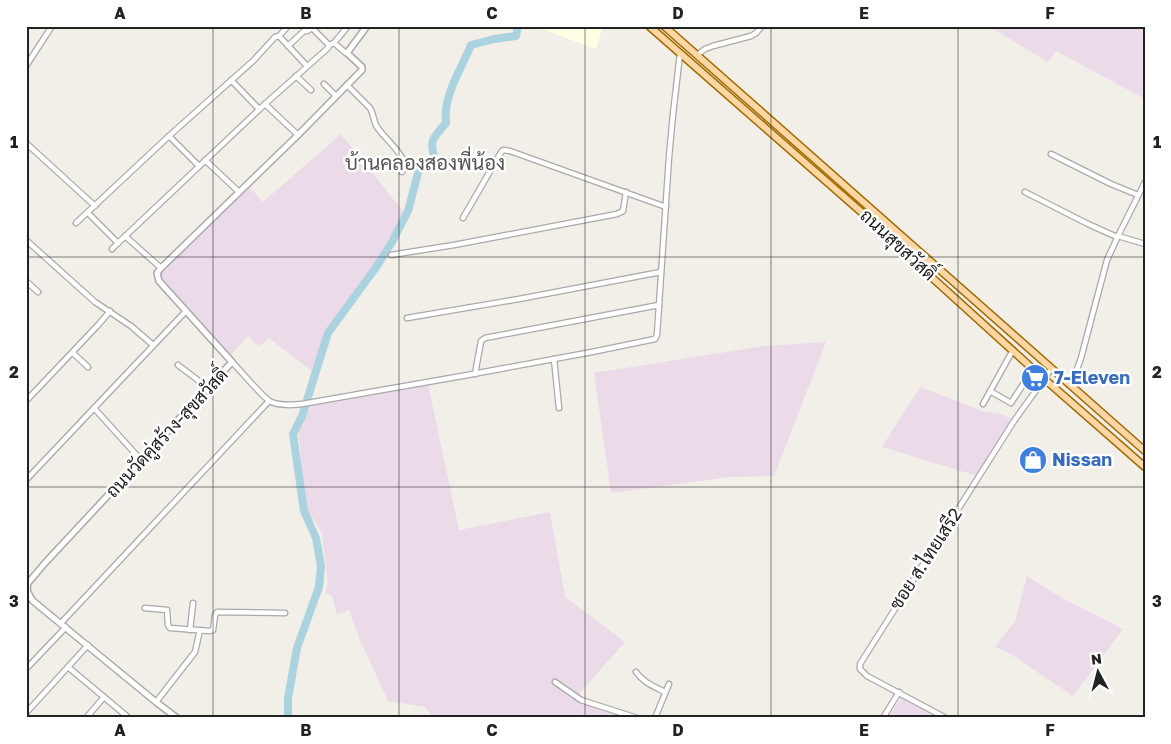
<svg xmlns="http://www.w3.org/2000/svg" width="1171" height="744" font-family="'Golos Text',Sarabun,sans-serif">
  <style>
    .industrial { fill: #ebdbe8 }
    .education { fill: #ffffe5 }
    .lines { fill: none; stroke-linecap: round; stroke-linejoin: round }
    .river { stroke: #aad3df; stroke-width: 8 }
    .minor-casing { stroke: #a9a9a9; stroke-width: 7 }
    .tertiary-casing { stroke: #a9a9a9; stroke-width: 8 }
    .primary-casing { stroke: #a06b00; stroke-width: 9 }
    .minor { stroke: #fff; stroke-width: 4.5 }
    .tertiary { stroke: #fff; stroke-width: 5 }
    .primary { stroke: #fcd6a4; stroke-width: 6 }
    .grid { fill: none; stroke: #222; stroke-width: 1; stroke-opacity: 0.55 }
    .labels { text-anchor: middle; stroke-width: 5; stroke-linejoin: round; paint-order: stroke }
    .street-label { font-size: 18px; fill: #222; stroke: #fff }
    .shop-label { font-size: 18px; font-weight: bold; fill: #366cbe; stroke: #fff; text-anchor: start }
    .quarter-label { font-size: 20px; fill: #555; stroke: #fff }
    .neatline { fill: none; stroke: #222; stroke-width: 2 }
    .grid-label { font-size: 16px; text-anchor: middle; font-weight: bold; fill: #222 }
  </style>
  <rect width="100%" height="100%" fill="#f2efe9"/>
  <g class="industrial">
    <path d="M991 26H1145V99L1056 51 1048 62 990 27Z"/>
    <path d="M341 134 403 211 397 226 372 267 336 318 324 343 314 373 269 338 259 346 248 336 230 356 159 279 161 272 248 186 263 202Z"/>
    <path d="M826 342 774 476 729 477 611 493 594 373 764 346Z"/>
    <path d="M428 384 459 530 550 512 565 597 625 642 577 696 627 713 624 718H432L426 707 388 701 360 640 349 610 337 615 332 596 325 593 328 583 322 532 306 509 298 429 310 406Z"/>
    <path d="M920 387 985 412 1001 414 1013 420 977 476 882 447Z"/>
    <path d="M1027 576 1062 598 1123 629 1073 696 1009 653 995 647 1015 621Z"/>
    <path d="M902 696 943 718H888Z"/>
  </g>
  <path class="education" d="M534 26H603L596 49Z"/>
  <g class="lines">
    <path class="river" d="M288 718V698L297 648 319 587 321 566 316 538 304 511 293 434 302 416 328 333 377 266 392 242 408 211 419 169 435 160C429 139 432 140 446 123 443 95 461 70 471 45L494 39 516 36 518 26"/>
    <defs>
      <g id="minor">
        <path d="M313 26 312 28 329 45"/>
        <path d="M279 36 288 26"/>
        <path d="M334 43 346 53H347"/>
        <path d="M288 46 304 31H307L312 28"/>
        <path d="M697 55 705 49 713 46 751 36 756 33 762 26"/>
        <path d="M26 66 52 26"/>
        <path d="M296 76 311 90"/>
        <path d="M231 80 259 109"/>
        <path d="M324 84 336 96"/>
        <path d="M347 85 370 108C374 114 373 121 377 127 386 140 399 149 405 163L402 172"/>
        <path d="M265 104 298 135"/>
        <path d="M26 143 95 206"/>
        <path d="M1051 154 1111 184 1138 195"/>
        <path d="M205 160 239 192"/>
        <path d="M199 166 169 136 254 60 275 37 279 36 307 66"/>
        <path d="M1025 192 1088 224 1117 237"/>
        <path d="M88 213 118 243 265 104 328 48 329 45 334 43 348 26"/>
        <path d="M463 218 500 154 502 151 504 150 510 151 666 207"/>
        <path d="M76 223 169 136"/>
        <path d="M125 236 161 268"/>
        <path d="M1118 236 1145 244"/>
        <path d="M26 240 95 302 131 326 153 345"/>
        <path d="M112 249 118 243"/>
        <path d="M391 255 454 245 617 214 623 211 626 192"/>
        <path d="M26 281 38 292"/>
        <path d="M407 318 519 299 661 272"/>
        <path d="M73 353 88 367"/>
        <path d="M554 359 559 408"/>
        <path d="M232 362C241 371 262 397 271 402 281 406 292 405 302 404L462 376 592 352 655 339 657 335 659 305 669 157 673 114 680 54"/>
        <path d="M178 365C188 373 199 380 208 389"/>
        <path d="M475 374 481 341 485 338 659 305"/>
        <path d="M1071 386 1081 358 1107 260 1118 236 1145 182"/>
        <path d="M990 391 1011 403 1033 369"/>
        <path d="M26 401 99 324 110 311"/>
        <path d="M983 404 1013 350"/>
        <path d="M94 408 141 460"/>
        <path d="M26 480 186 311"/>
        <path d="M145 608 167 610 168 625 170 628 210 631 213 630 215 615 217 612 285 613"/>
        <path d="M61 623 269 401"/>
        <path d="M190 630 193 603"/>
        <path d="M68 667 129 718"/>
        <path d="M26 669 66 627"/>
        <path d="M636 672C644 683 653 686 665 692"/>
        <path d="M555 682 581 700 637 718"/>
        <path d="M156 702 195 652 200 630"/>
        <path d="M26 713 88 645"/>
        <path d="M86 718 104 697"/>
        <path d="M655 718 669 684"/>
        <path d="M883 718 899 692"/>
        <path d="M946 718 867 676 860 669V664L1014 421 1052 368"/>
      </g>
      <path id="tertiary" d="M177 718 156 702 33 601C28 594 26 590 28 583L45 563 232 362 159 281 157 273 161 268 298 135 362 70V67L347 53 367 26"/>
      <g id="primary">
        <path d="M649 26 899 245 928 274 1033 369 1145 467"/>
        <path d="M664 26 1145 451"/>
      </g>
    </defs>
    <use href="#minor" class="minor-casing"/>
    <use href="#tertiary" class="tertiary-casing"/>
    <use href="#primary" class="primary-casing"/>
    <use href="#minor" class="minor"/>
    <use href="#tertiary" class="tertiary"/>
    <use href="#primary" class="primary"/>
  </g>
  <path class="grid" d="M213 26V718M399 26V718M585 26V718M771 26V718M958 26V718M26 257H1145M26 487H1145"/>
  <defs>
    <symbol id="supermarket-disc" viewBox="-11 -11 22 22"><circle r="9.5" fill="#3f7fe0" stroke="#fff"/><path d="M-6-5.5h2.5l.6 2H6L4.5 2H-2.5L-4.4-4H-6ZM-1.5 3.2a1.3 1.3 0 1 0 .1 0ZM3 3.2a1.3 1.3 0 1 0 .1 0Z" fill="#fff"/></symbol>
    <symbol id="shop-disc" viewBox="-11 -11 22 22"><circle r="9.5" fill="#3f7fe0" stroke="#fff"/><path d="M-5-2.5h2.3a2.7 3.5 0 0 1 5.4 0H5L5.5 6h-11ZM-1.5-2.5h3a1.5 2.3 0 0 0-3 0Z" fill="#fff"/></symbol>
  </defs>
  <g fill-rule="evenodd">
    <use href="#supermarket-disc" x="1019" y="362" width="32" height="32"/>
    <use href="#shop-disc" x="1017" y="444" width="32" height="32"/>
  </g>
  <g class="labels">
    <g class="street-label">
      <text transform="translate(898 245) rotate(43)" y="6">ถนนสุขสวัสดิ์</text>
      <text transform="translate(167 433) rotate(-47)" y="6">ถนนวัดคู่สร้าง-สุขสวัสดิ์</text>
      <text transform="translate(926 559) rotate(-57)" y="6">ซอย ส.ไทยเสรี2</text>
    </g>
    <g class="shop-label">
      <text x="1054" y="384">7-Eleven</text>
      <text x="1052" y="466">Nissan</text>
    </g>
    <g class="quarter-label">
      <text x="425" y="170">บ้านคลองสองพี่น้อง</text>
    </g>
  </g>
  <rect width="1171" height="744" fill="none" stroke="#ffffff" stroke-width="55"/>
  <g transform="translate(1098 672) rotate(353)" stroke="#ffffff" stroke-width="4" paint-order="stroke">
  <path d="M0-4L9 19L0 12L-9 19Z" fill="#222222"/>
  <text y="-8" font-size="14" font-weight="bold" text-anchor="middle" fill="#222222">N</text>
  </g>
  <rect x="28" y="28" width="1116" height="688" class="neatline"/>
  <g class="grid-label">
    <text x="120" y="19">A</text>
    <text x="306" y="19">B</text>
    <text x="492" y="19">C</text>
    <text x="678" y="19">D</text>
    <text x="864" y="19">E</text>
    <text x="1050" y="19">F</text>
    <text x="14" y="148">1</text>
    <text x="1157" y="148">1</text>
    <text x="14" y="378">2</text>
    <text x="1157" y="378">2</text>
    <text x="14" y="607">3</text>
    <text x="1157" y="607">3</text>
    <text x="120" y="736">A</text>
    <text x="306" y="736">B</text>
    <text x="492" y="736">C</text>
    <text x="678" y="736">D</text>
    <text x="864" y="736">E</text>
    <text x="1050" y="736">F</text>
  </g>
</svg>
